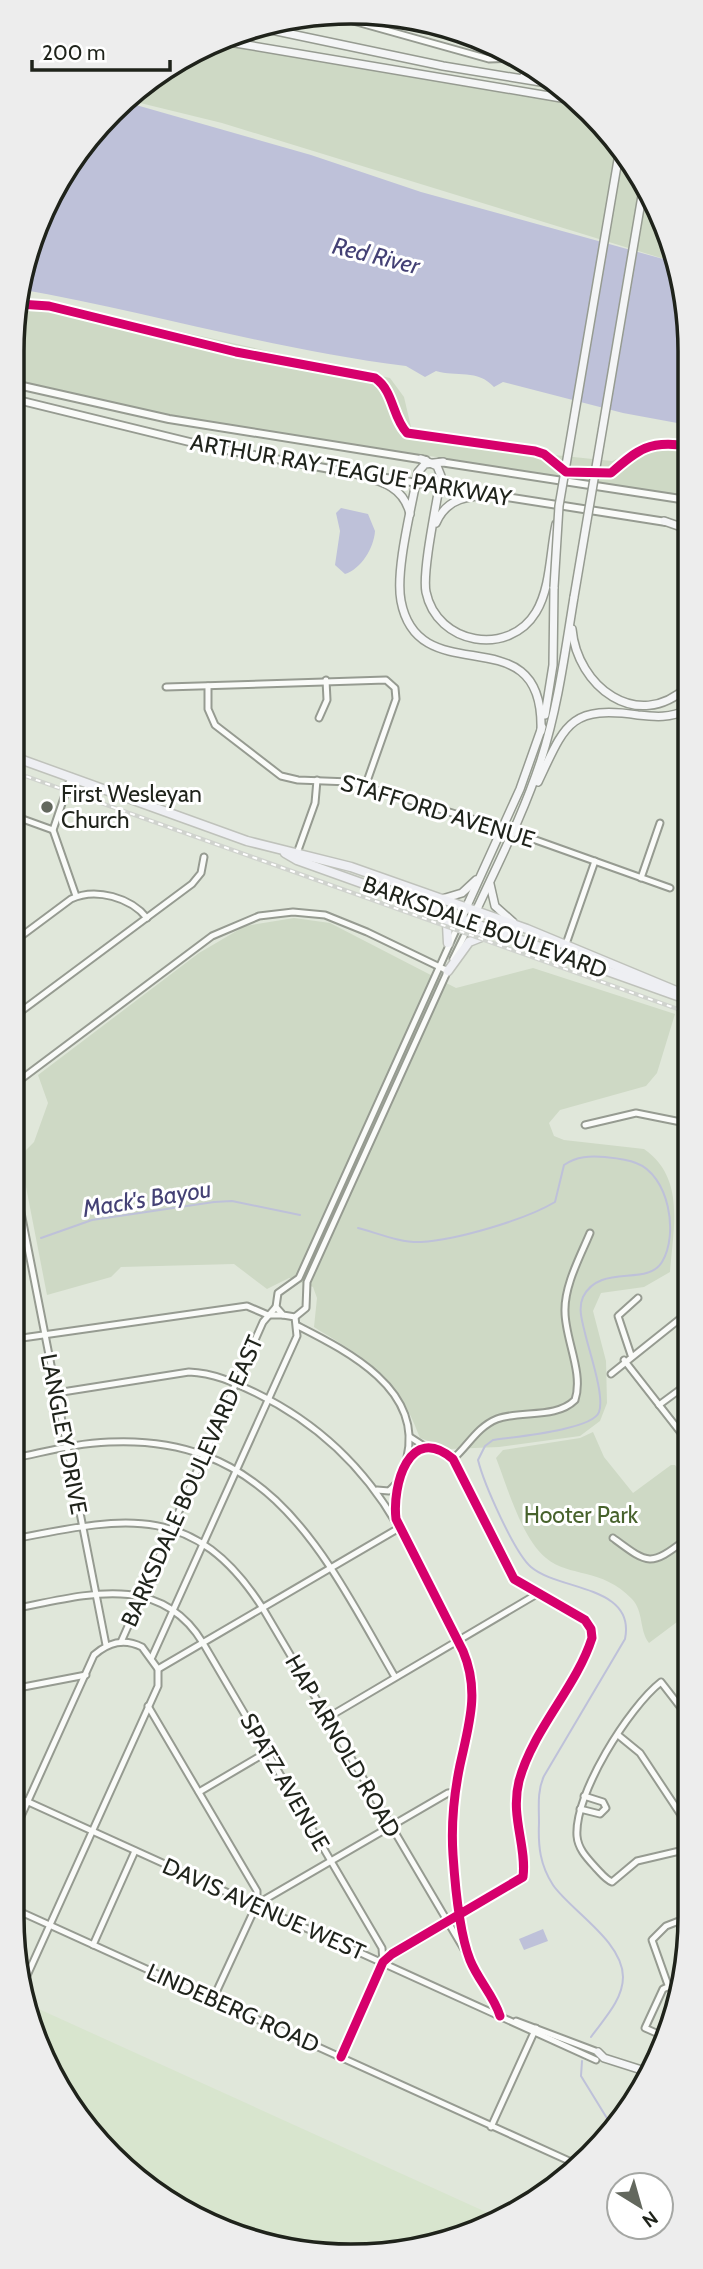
<svg xmlns="http://www.w3.org/2000/svg" width="703" height="2269" font-family="Cabin,sans-serif">
  <style>
    .built { fill: #d8e5ce }
    .green { fill: #ced9c5 }
    .water { fill: #bec1d9 }
    .lines { fill: none; stroke-linecap: round; stroke-linejoin: round }
    .stream { stroke: #bec1d9; stroke-width: 2 }
    .minor-casing { stroke: #969b91; stroke-width: 9 }
    .tertiary-casing { stroke: #969b91; stroke-width: 10 }
    .secondary-casing { stroke: #969b91; stroke-width: 10 }
    .primary-casing { stroke: #bfc2bb; stroke-width: 11 }
    .minor { stroke: #fafbf9; stroke-width: 5 }
    .tertiary { stroke: #fafbf9; stroke-width: 6 }
    .secondary { stroke: #f4f5f6; stroke-width: 7 }
    .primary { stroke: #eeeff3; stroke-width: 8 }
    .rail-casing { stroke: #d0d3ce; stroke-width: 4.5 }
    .rail { stroke: #fff; stroke-width: 2; stroke-dasharray: 5; stroke-linecap: butt }
    .secondary-bridge-casing { stroke: #969b91; stroke-width: 10; stroke-linecap: butt }
    .secondary-bridge { stroke: #f4f5f6; stroke-width: 7 }
    .cycleway-casing { stroke: #fff; stroke-width: 13 }
    .cycleway { stroke: #d6006c; stroke-width: 9 }
    .poi-dot { fill: #63685e; stroke: #fff; stroke-width: 2.5 }
    .labels { text-anchor: middle; stroke-width: 6; stroke-linejoin: round; paint-order: stroke }
    .street-label { font-size: 23px; fill: #1f231b; stroke: #fff }
    .poi-label { font-size: 23px; fill: #1f231b; stroke: #fff; text-anchor: start }
    .park-label { font-size: 23px; fill: #47622c; stroke: #fff }
    .water-label { font-size: 24px; font-style: italic; fill: #444175; stroke: #fff }
    .rim { fill: none; stroke: #1f231b; stroke-width: 3.5 }
  </style>
  <rect width="100%" height="100%" fill="#e0e7da"/>
  <path class="built" d="M30 2005 497 2217 440 2245 308 2254 201 2222 97 2141 38 2047Z"/>
  <g class="green">
    <path d="M224 44 578 104 606 128 656 202 674 262 222 123 132 101 163 69Z"/>
    <path d="M19 302 69 307 390 378 404 397 411 427 425 432 542 450 554 455 612 461 665 438 687 443V496L155 413 18 382Z"/>
    <path d="M294 918 330 923 456 988 533 968 675 1014 657 1073 646 1086 560 1110 549 1123 554 1136 564 1140 644 1149C686 1178 673 1229 670 1272L644 1287 601 1293 593 1311 606 1361 607 1403 600 1421 580 1436 499 1447 450 1449 420 1438C397 1375 369 1361 314 1327L317 1298 313 1287 289 1278 267 1289 234 1264 121 1267 111 1277 47 1295 20 1156 34 1142 48 1103 38 1075 199 953 245 926Z"/>
    <path d="M593 1432 604 1457 633 1493 671 1465H675L685 1478V1616L649 1643C639 1630 644 1612 632 1599 601 1567 570 1578 546 1558 522 1539 507 1486 496 1458L503 1450 580 1438Z"/>
  </g>
  <g class="water">
    <path d="M129 103 311 155 421 192 674 262 688 307V425L623 413 503 382 494 387C478 369 456 377 436 371L425 377 406 366C275 350 149 312 19 289L70 163Z"/>
    <path d="M341 508 368 514 375 531C374 548 361 569 345 574L335 565 340 531 336 513Z"/>
    <path d="M543 1929 548 1941 524 1950 519 1939Z"/>
  </g>
  <g class="lines">
    <g class="stream">
      <path d="M358 1228C377 1233 401 1243 421 1242 456 1240 525 1220 555 1202L564 1165C577 1156 590 1156 605 1157 615 1158 627 1159 636 1163 669 1175 679 1234 662 1262 647 1287 600 1263 583 1297 578 1308 582 1321 585 1333 589 1351 605 1396 599 1412 593 1430 512 1437 493 1440L485 1446 478 1460C484 1484 514 1552 531 1567 559 1591 636 1585 625 1639L544 1776C537 1791 539 1807 539 1823 538 1846 540 1865 553 1885 570 1910 623 1941 623 1977 623 2000 603 2020 591 2037"/>
      <path d="M41 1238 92 1220 214 1202 232 1201 300 1215"/>
      <path d="M582 2061 581 2076 613 2128"/>
    </g>
    <defs>
      <g id="minor">
        <path d="M346 19 489 59 521 58"/>
        <path d="M208 686V709L215 725 281 776 298 780 350 782 502 828 670 888"/>
        <path d="M166 687 386 680 395 688 396 699 365 787"/>
        <path d="M319 718 327 700 326 680"/>
        <path d="M71 777 53 830 76 896"/>
        <path d="M17 817 53 830"/>
        <path d="M296 856 315 803 317 780"/>
        <path d="M641 878 660 823"/>
        <path d="M16 940 71 899C96 887 131 898 147 918"/>
        <path d="M566 944 595 861"/>
        <path d="M453 959 471 922"/>
        <path d="M449 968 307 1282 306 1308 295 1317 283 1315 276 1307 278 1293 299 1278 461 919"/>
        <path d="M16 1015 192 884 201 873 204 857"/>
        <path d="M16 1083 212 936 259 916 293 912 325 915 367 932 448 971"/>
        <path d="M585 1125 636 1113 686 1123"/>
        <path d="M15 1182 106 1645"/>
        <path d="M686 1247 682 1190 686 1136"/>
        <path d="M298 1326C347 1351 423 1389 407 1457"/>
        <path d="M15 1339 247 1306 268 1315H283"/>
        <path d="M631 1355 618 1316 638 1298"/>
        <path d="M624 1360 685 1438"/>
        <path d="M611 1374 686 1314"/>
        <path d="M56 1393 189 1372C214 1373 233 1382 256 1393 318 1423 365 1468 399 1528L158 1669"/>
        <path d="M659 1405 682 1388"/>
        <path d="M410 1437 427 1448"/>
        <path d="M14 1458C45 1452 77 1443 109 1442 272 1434 326 1558 395 1677"/>
        <path d="M453 1459C468 1446 477 1427 497 1419 521 1410 556 1419 575 1400 584 1373 565 1339 565 1312 564 1286 580 1257 590 1233"/>
        <path d="M377 1490 389 1491 396 1484"/>
        <path d="M613 1538C648 1564 650 1567 685 1540"/>
        <path d="M14 1539C122 1518 193 1500 262 1607L468 1956"/>
        <path d="M13 1609C82 1596 159 1570 203 1643L382 1948 383 1962"/>
        <path d="M121 1642 263 1322 276 1307"/>
        <path d="M152 1657 297 1336 295 1317"/>
        <path d="M13 1689 86 1675"/>
        <path d="M148 1706 257 1891V1904"/>
        <path d="M327 1718 537 1594"/>
        <path d="M618 1735 640 1753 685 1821"/>
        <path d="M199 1792 267 1752"/>
        <path d="M13 1795 596 2060"/>
        <path d="M580 1809 600 1814 606 1808 603 1802 584 1796"/>
        <path d="M13 1834 94 1655C109 1642 124 1638 142 1647L158 1669V1686L25 1980"/>
        <path d="M684 1850 637 1861 612 1882C605 1879 601 1873 596 1868 587 1858 578 1849 577 1836 574 1794 629 1707 661 1682L685 1713"/>
        <path d="M12 1908 578 2165"/>
        <path d="M93 1945 135 1851"/>
        <path d="M668 1985 652 1940 666 1926 684 1919"/>
        <path d="M213 1999 257 1904 448 1793 456 1792"/>
        <path d="M516 2021 598 2052"/>
        <path d="M663 2036 645 2028 663 1989 684 1980"/>
        <path d="M341 2057 383 1962 392 1954 523 1877C527 1846 510 1817 519 1781 533 1729 576 1688 592 1638L591 1629 585 1620 514 1579 453 1459C409 1422 392 1486 396 1519L463 1651C480 1691 469 1724 460 1765 454 1794 451 1825 453 1855 455 1885 459 1932 470 1960 478 1980 494 1996 500 2016"/>
        <path d="M491 2127 536 2028"/>
      </g>
      <g id="tertiary">
        <path d="M18 385 169 419 426 460"/>
        <path d="M18 400 210 447 352 473"/>
        <path d="M440 462 687 500"/>
        <path d="M373 476 666 522"/>
      </g>
      <g id="secondary">
        <path d="M262 28 443 66 553 84"/>
        <path d="M229 42 573 100"/>
        <path d="M524 76 540 74"/>
        <path d="M421 459 437 466 441 476C437 502 422 571 426 592 437 645 509 657 536 612 551 587 550 551 556 524"/>
        <path d="M443 462 425 464 418 472C412 506 395 570 401 601 419 696 545 611 541 731"/>
        <path d="M349 472C375 480 403 483 410 514"/>
        <path d="M664 521 687 529"/>
        <path d="M436 523C447 497 469 496 494 495"/>
        <path d="M572 629C577 686 637 733 687 687"/>
        <path d="M545 715 553 665 554 587"/>
        <path d="M538 782C565 725 569 705 638 715 656 717 670 718 687 710"/>
        <path d="M490 884 495 906 513 922"/>
        <path d="M442 899 462 893 476 880"/>
        <path d="M461 919 520 789 542 727"/>
        <path d="M471 922C495 869 523 816 541 760 558 707 565 652 574 597"/>
        <path d="M598 2052 604 2058 648 2072"/>
      </g>
      <g id="primary">
        <path d="M17 758 247 841 351 867 527 929 686 995"/>
        <path d="M285 853 297 860 683 998"/>
        <path d="M435 912 447 924 448 943"/>
        <path d="M448 971 469 942 494 932"/>
      </g>
    </defs>
    <use href="#minor" class="minor-casing"/>
    <use href="#tertiary" class="tertiary-casing"/>
    <use href="#secondary" class="secondary-casing"/>
    <use href="#primary" class="primary-casing"/>
    <use href="#minor" class="minor"/>
    <use href="#tertiary" class="tertiary"/>
    <use href="#secondary" class="secondary"/>
    <use href="#primary" class="primary"/>
    <defs>
      <path id="rail" d="M17 773 686 1012"/>
    </defs>
    <use href="#rail" class="rail-casing"/>
    <use href="#rail" class="rail"/>
    <defs>
      <g id="secondary-bridge">
        <path d="M554 587 559 506 620 148"/>
        <path d="M574 597 644 184"/>
      </g>
    </defs>
    <use href="#secondary-bridge" class="secondary-bridge-casing"/>
    <use href="#secondary-bridge" class="secondary-bridge"/>
    <defs>
      <g id="cycleway">
        <path d="M19 304 49 306 236 352 375 378C394 391 392 417 407 433L535 451 544 454 566 472 611 473C638 449 650 440 687 446"/>
        <path d="M341 2057 383 1962 392 1954 523 1877C527 1846 510 1817 519 1781 533 1729 576 1688 592 1638L591 1629 585 1620 514 1579 453 1459C409 1422 392 1486 396 1519L463 1651C480 1691 469 1724 460 1765 454 1794 451 1825 453 1855 455 1885 459 1932 470 1960 478 1980 494 1996 500 2016"/>
      </g>
    </defs>
    <use href="#cycleway" class="cycleway-casing"/>
    <use href="#cycleway" class="cycleway"/>
  </g>
  <circle class="poi-dot" cx="47" cy="807" r="7"/>
  <g class="labels">
    <g class="street-label">
      <text transform="translate(351 470) rotate(10)" y="8">ARTHUR RAY TEAGUE PARKWAY</text>
      <text transform="translate(438 811) rotate(17)" y="8">STAFFORD AVENUE</text>
      <text transform="translate(485 927) rotate(20)" y="8">BARKSDALE BOULEVARD</text>
      <text transform="translate(64 1434) rotate(79)" y="8">LANGLEY DRIVE</text>
      <text transform="translate(192 1481) rotate(-66)" y="8">BARKSDALE BOULEVARD EAST</text>
      <text transform="translate(343 1746) rotate(60)" y="8">HAP ARNOLD ROAD</text>
      <text transform="translate(285 1782) rotate(60)" y="8">SPATZ AVENUE</text>
      <text transform="translate(264 1909) rotate(24)" y="8">DAVIS AVENUE WEST</text>
      <text transform="translate(233 2008) rotate(24)" y="8">LINDEBERG ROAD</text>
    </g>
    <g class="poi-label">
      <text x="61" y="802">First Wesleyan<tspan x="61" dy="26">Church</tspan></text>
    </g>
    <g class="park-label">
      <text x="581" y="1523">Hooter Park</text>
    </g>
    <g class="water-label">
      <text transform="translate(376 256) rotate(14)" y="8">Red River</text>
      <text transform="translate(147 1199) rotate(-9)" y="8">Mack's Bayou</text>
    </g>
  </g>
  <path d="M0 0H703V2269H0ZM351 24H351A327 327 0 0 1 678 351V1917A327 327 0 0 1 351 2244H351A327 327 0 0 1 24 1917V351A327 327 0 0 1 351 24Z" fill="#ededed" fill-rule="evenodd"/>
  <path class="rim" d="M351 24H351A327 327 0 0 1 678 351V1917A327 327 0 0 1 351 2244H351A327 327 0 0 1 24 1917V351A327 327 0 0 1 351 24Z"/>
  <g transform="translate(640 2206) rotate(143)"><circle r="33" fill="#ffffff" stroke="#a5a7a4" stroke-width="2"/>
  <path d="M0-5L12 26L0 18L-12 26Z" fill="#63685e"/>
  <text y="-10" font-size="19" font-weight="bold" text-anchor="middle" fill="#1f231b">N</text>
  </g>
  <path d="M32 60v10h138v-10" fill="none" stroke="#1f231b" stroke-width="3.5"/>
  <text x="42" y="60" font-size="21" fill="#1f231b" stroke="#ffffff" stroke-width="5" paint-order="stroke">200 m</text>
</svg>
